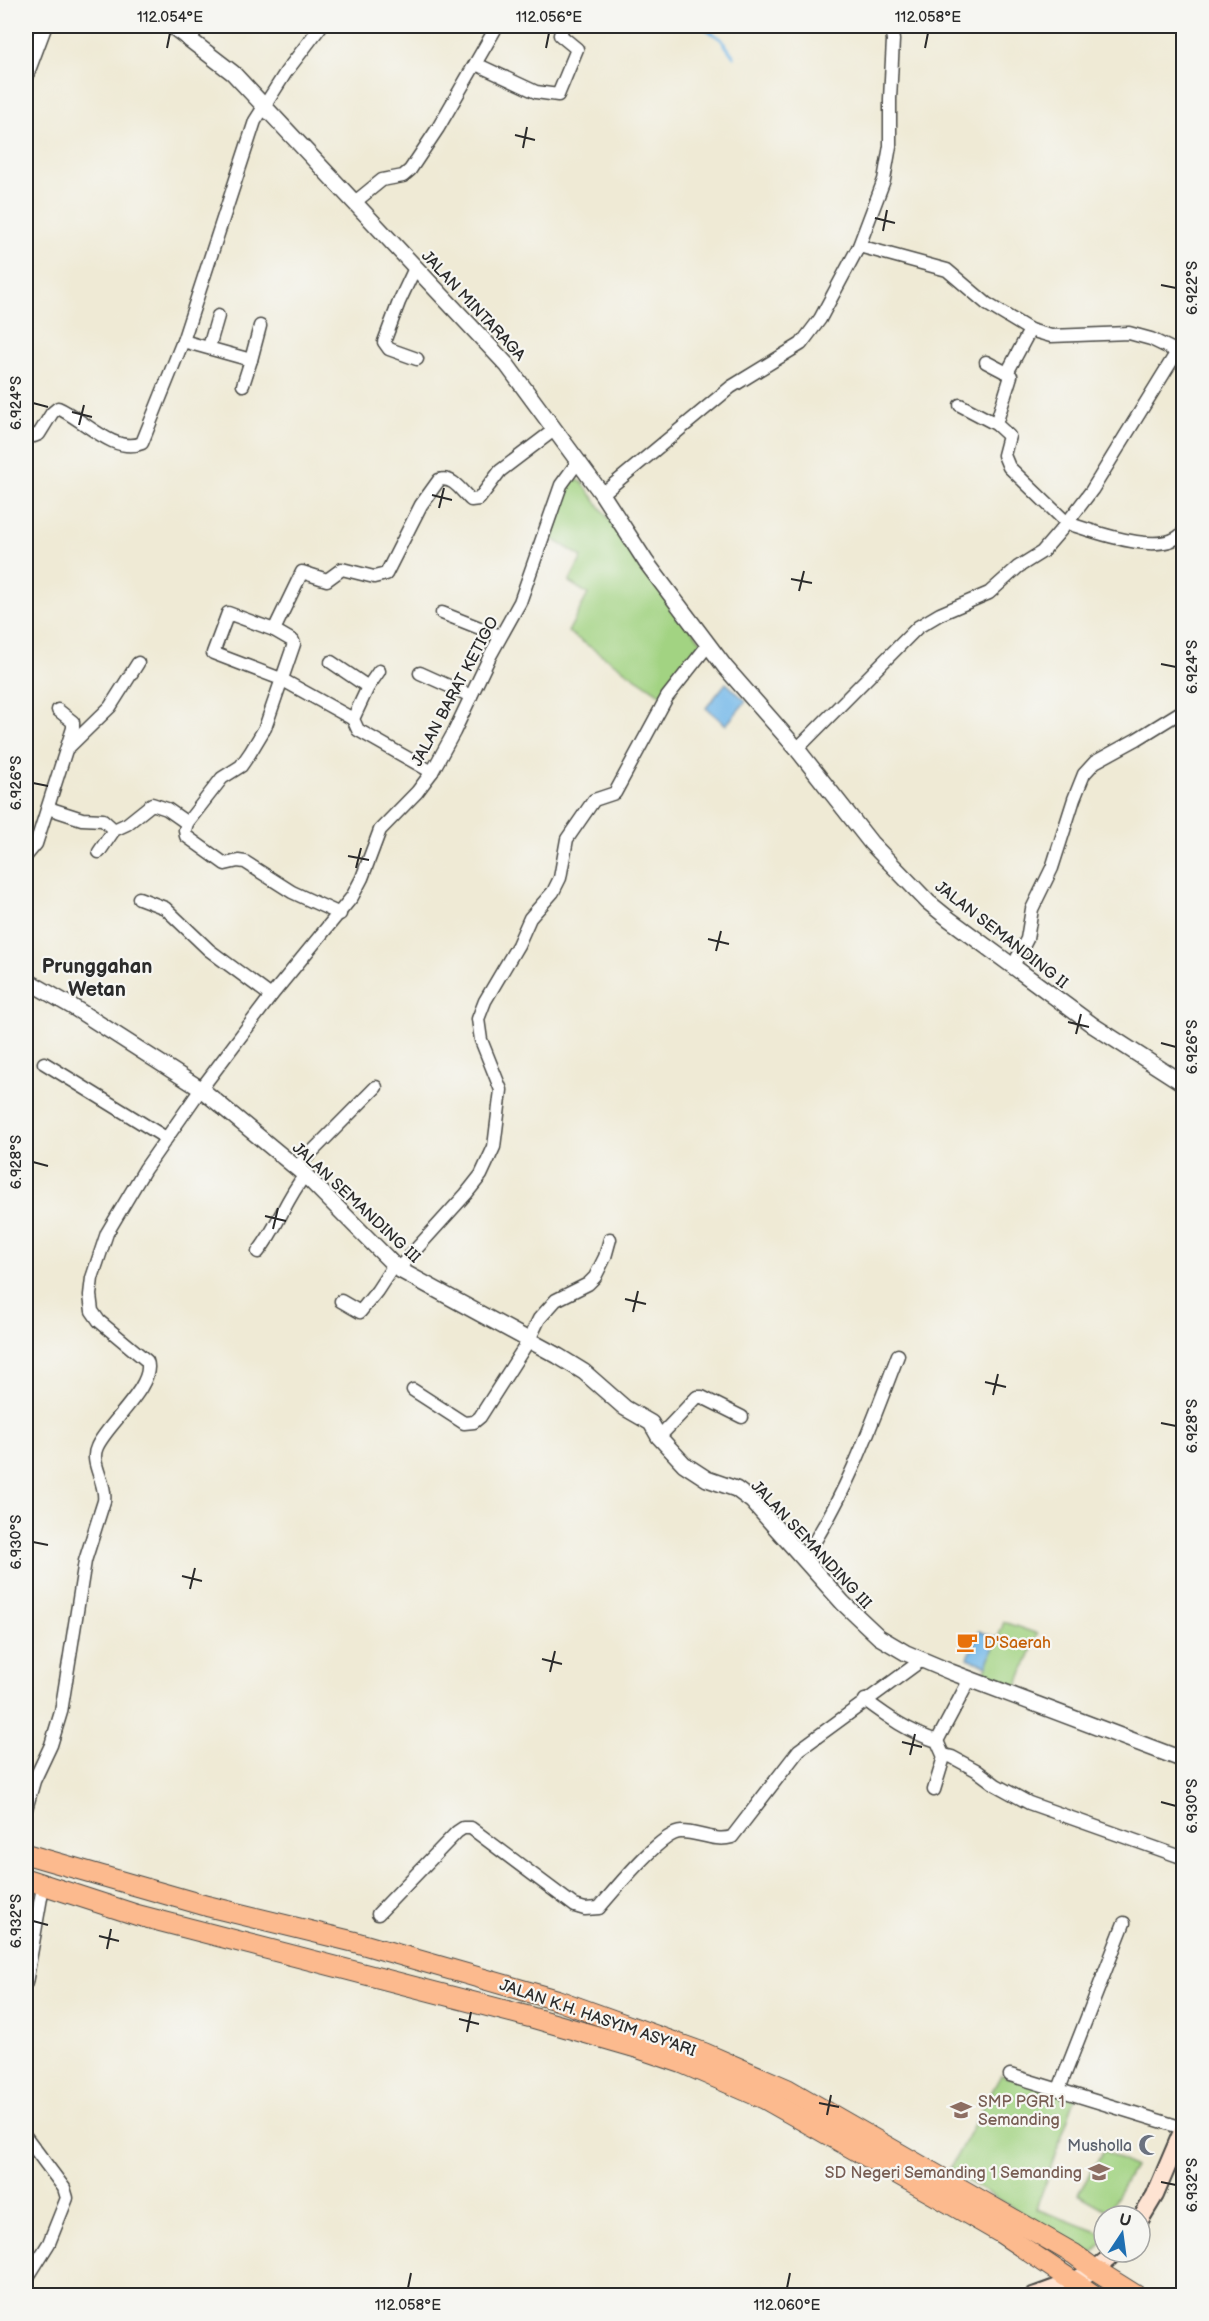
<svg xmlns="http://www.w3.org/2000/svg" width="1209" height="2321" font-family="'Balsamiq Sans',sans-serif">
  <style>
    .green { fill: #a2d382; stroke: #667f56; stroke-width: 1.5 }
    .water { fill: #73b8e9; stroke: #4f728a; stroke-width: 1.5 }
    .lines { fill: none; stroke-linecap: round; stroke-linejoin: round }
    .stream { stroke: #73b8e9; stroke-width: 3 }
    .minor-casing { stroke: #484844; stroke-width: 15 }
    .tertiary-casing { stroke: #484844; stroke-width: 18 }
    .secondary-casing { stroke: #484844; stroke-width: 20 }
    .trunk-casing { stroke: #484844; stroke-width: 22 }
    .minor { stroke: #fff; stroke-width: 12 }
    .tertiary { stroke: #fff; stroke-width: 15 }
    .secondary { stroke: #fee3d2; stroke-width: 16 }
    .trunk { stroke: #fcba8e; stroke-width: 20 }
    .ticks { fill: none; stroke: #2b2b2b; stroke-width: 2 }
    .labels { text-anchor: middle; stroke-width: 4.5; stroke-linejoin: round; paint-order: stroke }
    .street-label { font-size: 16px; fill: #2b2b2b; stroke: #f6f6f2 }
    .food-label { font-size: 16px; fill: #c56008; stroke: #f6f6f2; text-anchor: start }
    .education-label { font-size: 16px; fill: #785e54; stroke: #f6f6f2; text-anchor: start }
    .worship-label { font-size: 16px; fill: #5b616d; stroke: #f6f6f2; text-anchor: end }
    .quarter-label { font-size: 20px; font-weight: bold; fill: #2b2b2b; stroke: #f6f6f2 }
    .neatline { fill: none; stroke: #2b2b2b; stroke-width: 2 }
    .ticks-label { font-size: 15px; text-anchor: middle; fill: #2b2b2b }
  </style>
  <rect width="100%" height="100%" fill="#f6f6f2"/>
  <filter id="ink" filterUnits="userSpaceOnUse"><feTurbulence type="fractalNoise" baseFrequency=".0167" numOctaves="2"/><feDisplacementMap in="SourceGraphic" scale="12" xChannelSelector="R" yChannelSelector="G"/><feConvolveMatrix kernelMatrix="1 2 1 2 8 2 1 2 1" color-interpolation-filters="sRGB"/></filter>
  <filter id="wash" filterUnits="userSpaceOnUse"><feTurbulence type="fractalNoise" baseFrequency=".008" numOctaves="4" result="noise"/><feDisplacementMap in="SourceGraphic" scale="24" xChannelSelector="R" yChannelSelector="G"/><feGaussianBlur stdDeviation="1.35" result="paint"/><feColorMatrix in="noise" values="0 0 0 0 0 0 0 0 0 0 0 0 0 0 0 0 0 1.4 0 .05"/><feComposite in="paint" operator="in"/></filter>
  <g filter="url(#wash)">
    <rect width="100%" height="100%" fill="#efead5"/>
    <g class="green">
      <path d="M571 480 576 479 582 482 666 598 704 645 663 696 568 632 588 594 569 582 582 557 546 535 561 492Z"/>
      <path d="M1004 1622 1038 1634 1016 1689 983 1676Z"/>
      <path d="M1001 2075 1076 2096 1036 2209 1104 2234V2242L1091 2254 949 2170Z"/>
      <path d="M1104 2150 1134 2167 1108 2211 1078 2194Z"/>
    </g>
    <g class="water">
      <path d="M726 683 746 701 726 725 706 708Z"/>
      <path d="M979 1631 997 1638 987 1666 968 1658Z"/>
    </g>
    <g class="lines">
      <path class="stream" d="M702 26 721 39 734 57"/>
    </g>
  </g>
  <g filter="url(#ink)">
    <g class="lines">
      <defs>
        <g id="minor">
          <path d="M190 39 199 26"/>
          <path d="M476 64 536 92 558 95 577 49 560 35 563 26"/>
          <path d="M355 202 382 180 403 176 410 170 438 128 497 26"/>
          <path d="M859 246 947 270 987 304 1030 330 1051 336 1129 333 1151 339 1184 355"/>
          <path d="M415 268 399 302 384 342 389 349 417 359"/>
          <path d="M183 341 251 360 243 385"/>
          <path d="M209 347 218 316"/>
          <path d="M1177 352 1092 490 1067 523C1093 531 1165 559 1184 531"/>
          <path d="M251 360 260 326"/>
          <path d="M986 362 1007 373"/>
          <path d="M960 405 996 424"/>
          <path d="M26 432 34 436 39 434 52 413 58 408C82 418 114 455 142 443L183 341 255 121 286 72 321 26"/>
          <path d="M602 494 731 387 801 344 820 319 859 246 884 180 890 146V99L893 40 891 26"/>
          <path d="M442 613 500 636"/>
          <path d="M274 630 302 572 327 580 342 569 374 577 386 574 421 505 439 480C453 476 461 491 471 500L479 499 500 471 554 430"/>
          <path d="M331 662 368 687"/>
          <path d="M379 671 368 687 353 719 358 730 432 772"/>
          <path d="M420 673 471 696"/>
          <path d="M69 747 110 707 138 663"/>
          <path d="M797 749 918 627 940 614 989 593 1018 567 1042 552 1067 523 1009 467 1004 455 1009 436 996 424 1011 376 1007 373 1030 330"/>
          <path d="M48 808 82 819 103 820 114 830"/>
          <path d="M187 823 185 830 186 836 225 864 238 861 245 862 292 892 340 914"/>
          <path d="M99 852 114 830 127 824 152 804 167 809 187 823 222 778 241 766 250 753 265 728 294 644 293 641 274 630 228 613 213 653 281 679 353 719"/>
          <path d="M26 856 36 844 73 728V722L58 710"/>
          <path d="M139 898 165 908 209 950 271 996"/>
          <path d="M1013 966 1027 939 1032 909 1052 868 1074 799 1084 774 1095 762 1137 739 1184 710"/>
          <path d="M44 1063 166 1138"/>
          <path d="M296 1168 376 1087"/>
          <path d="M258 1252C278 1227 285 1200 305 1175"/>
          <path d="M398 1269 466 1194 481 1175 494 1147 501 1090 481 1040 478 1019 485 1001 518 945 530 918 553 892 560 878 567 839 594 800 615 793 667 697 708 645"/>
          <path d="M341 1301 360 1312 377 1291 394 1265"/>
          <path d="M413 1390 464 1423 474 1422 480 1417 529 1340 539 1319 556 1300 588 1284 595 1277 605 1257 610 1239"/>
          <path d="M659 1437 697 1397H702L742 1417"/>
          <path d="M804 1558C847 1494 871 1426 898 1355"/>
          <path d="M865 1700C888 1717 909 1732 937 1741L944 1757 934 1790"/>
          <path d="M937 1741 970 1679"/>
          <path d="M944 1755 952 1757 976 1770 996 1785 1029 1803 1184 1858"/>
          <path d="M26 1809 34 1781 51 1745 61 1712 85 1561 104 1501C107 1483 89 1463 97 1447 106 1425 156 1385 147 1361L99 1321 92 1311 90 1295 92 1278 107 1233 145 1169 201 1089 271 996 352 897 362 878 380 830 417 792 432 772 454 732 490 656 520 602 561 485 577 463"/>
          <path d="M378 1914 457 1832 463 1828H471L575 1906 585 1909 599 1908C613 1892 661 1832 681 1832 699 1832 714 1842 732 1837L799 1750 922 1660"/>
          <path d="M26 1983 43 1886"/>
          <path d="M1010 2075 1183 2128"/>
          <path d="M1059 2089 1124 1923"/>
          <path d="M26 2137 64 2188 67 2198 49 2243 26 2280"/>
        </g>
        <g id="tertiary">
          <path d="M172 26 233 73 507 365 602 494 646 562 725 667 797 749 871 843 928 902 949 919 1094 1026 1184 1084"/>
          <path d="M26 74 44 26"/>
          <path d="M26 980 73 1007 201 1089 305 1175 398 1269 558 1356 584 1372 625 1408 651 1423 659 1437 684 1464 707 1479 736 1489 752 1501 843 1603 879 1637 906 1653 951 1672 1184 1760"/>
        </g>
        <g id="secondary">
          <path d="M1140 2220 1155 2195 1184 2127"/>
          <path d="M1033 2296C1062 2286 1094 2275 1115 2252"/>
        </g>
        <g id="trunk">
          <path d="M26 1854 207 1906 355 1942 557 2000 704 2053 787 2089 1074 2254 1094 2269 1137 2296"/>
          <path d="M26 1879 137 1915 530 2017 641 2049 682 2063 765 2099 949 2203 1001 2233 1095 2296"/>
        </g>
      </defs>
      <use href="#minor" class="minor-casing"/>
      <use href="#tertiary" class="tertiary-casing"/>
      <use href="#secondary" class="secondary-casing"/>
      <use href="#trunk" class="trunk-casing"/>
      <use href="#minor" class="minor"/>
      <use href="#tertiary" class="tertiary"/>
      <use href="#secondary" class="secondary"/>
      <use href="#trunk" class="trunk"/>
    </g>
  </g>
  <path class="ticks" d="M167 48 170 33M546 48 549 33M925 48 928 33M515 135 535 140M523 148 527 127M875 218 895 223M883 231 887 210M1161 285 1176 288M33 403 48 407M72 412 92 417M79 425 84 405M432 495 452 500M439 508 444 488M791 579 812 583M799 591 804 571M1161 664 1176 667M33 783 48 786M348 856 369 860M356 868 361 848M708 939 729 944M716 951 721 931M1068 1022 1089 1027M1076 1034 1081 1014M1161 1043 1176 1047M33 1162 48 1166M265 1216 286 1221M273 1229 278 1208M625 1299 646 1304M633 1312 638 1291M985 1382 1006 1387M993 1395 998 1374M1161 1423 1176 1426M33 1542 48 1545M182 1576 202 1581M190 1589 195 1568M542 1659 562 1664M550 1672 555 1651M902 1742 922 1747M910 1755 915 1734M1161 1802 1176 1806M33 1921 48 1925M99 1936 119 1941M107 1949 111 1929M459 2019 479 2024M467 2032 471 2012M819 2103 839 2107M827 2115 831 2095M1161 2182 1176 2185M408 2288 411 2273M787 2288 790 2273"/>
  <defs>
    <symbol id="cafe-bare" viewBox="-9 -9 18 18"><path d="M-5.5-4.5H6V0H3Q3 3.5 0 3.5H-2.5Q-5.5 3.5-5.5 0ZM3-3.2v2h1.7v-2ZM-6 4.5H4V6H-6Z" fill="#e8710a" stroke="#f6f6f2" stroke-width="2.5" paint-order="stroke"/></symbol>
    <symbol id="school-bare" viewBox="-9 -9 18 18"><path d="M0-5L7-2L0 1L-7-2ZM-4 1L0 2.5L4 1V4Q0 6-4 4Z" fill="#8d6e63" stroke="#f6f6f2" stroke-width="2.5" paint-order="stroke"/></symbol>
    <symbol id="mosque-bare" viewBox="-9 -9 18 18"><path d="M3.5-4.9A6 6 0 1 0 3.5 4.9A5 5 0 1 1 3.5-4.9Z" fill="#6b7280" stroke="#f6f6f2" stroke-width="2.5" paint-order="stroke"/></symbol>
  </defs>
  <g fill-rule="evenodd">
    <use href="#cafe-bare" x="952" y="1627" width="30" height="30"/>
    <use href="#school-bare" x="946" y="2095" width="30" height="30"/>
    <use href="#mosque-bare" x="1134" y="2130" width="30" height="30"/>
    <use href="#school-bare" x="1084" y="2157" width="30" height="30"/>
  </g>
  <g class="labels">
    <g class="street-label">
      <text transform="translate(474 305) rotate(47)" y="6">JALAN MINTARAGA</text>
      <text transform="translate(454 691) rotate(-62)" y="6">JALAN BARAT KETIGO</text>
      <text transform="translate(1002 934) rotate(38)" y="6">JALAN SEMANDING II</text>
      <text transform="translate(357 1202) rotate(43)" y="6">JALAN SEMANDING III</text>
      <text transform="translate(812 1544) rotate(47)" y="6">JALAN SEMANDING III</text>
      <text transform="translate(598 2017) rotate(19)" y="6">JALAN K.H. HASYIM ASY'ARI</text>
    </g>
    <g class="food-label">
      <text x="984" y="1648">D'Saerah</text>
    </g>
    <g class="education-label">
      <text x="978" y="2107">SMP PGRI 1<tspan x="978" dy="18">Semanding</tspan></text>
      <text x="1082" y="2178" text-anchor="end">SD Negeri Semanding 1 Semanding</text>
    </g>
    <g class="worship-label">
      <text x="1132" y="2151">Musholla</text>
    </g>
    <g class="quarter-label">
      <text x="97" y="973">Prunggahan<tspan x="97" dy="23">Wetan</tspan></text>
    </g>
  </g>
  <rect width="1209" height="2321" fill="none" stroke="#f6f6f2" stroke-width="66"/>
  <g transform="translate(1122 2234) rotate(13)"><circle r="28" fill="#f6f6f2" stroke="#a5a5a2" stroke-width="1.5"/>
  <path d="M0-4.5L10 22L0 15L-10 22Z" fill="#1f6fb2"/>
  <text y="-9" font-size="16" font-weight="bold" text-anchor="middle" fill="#2b2b2b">U</text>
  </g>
  <rect x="33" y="33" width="1143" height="2255" class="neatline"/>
  <g class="ticks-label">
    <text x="170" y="22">112.054°E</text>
    <text x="549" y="22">112.056°E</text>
    <text x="928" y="22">112.058°E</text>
    <text transform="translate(1192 288) rotate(-90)" y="5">6.922°S</text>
    <text transform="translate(16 403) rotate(-90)" y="5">6.924°S</text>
    <text transform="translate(1192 667) rotate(-90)" y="5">6.924°S</text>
    <text transform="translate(16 783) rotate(-90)" y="5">6.926°S</text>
    <text transform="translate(1192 1047) rotate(-90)" y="5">6.926°S</text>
    <text transform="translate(16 1162) rotate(-90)" y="5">6.928°S</text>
    <text transform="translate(1192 1426) rotate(-90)" y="5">6.928°S</text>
    <text transform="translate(16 1542) rotate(-90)" y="5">6.930°S</text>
    <text transform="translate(1192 1806) rotate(-90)" y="5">6.930°S</text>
    <text transform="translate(16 1921) rotate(-90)" y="5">6.932°S</text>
    <text transform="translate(1192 2185) rotate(-90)" y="5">6.932°S</text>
    <text x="408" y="2310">112.058°E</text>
    <text x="787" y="2310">112.060°E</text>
  </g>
</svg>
